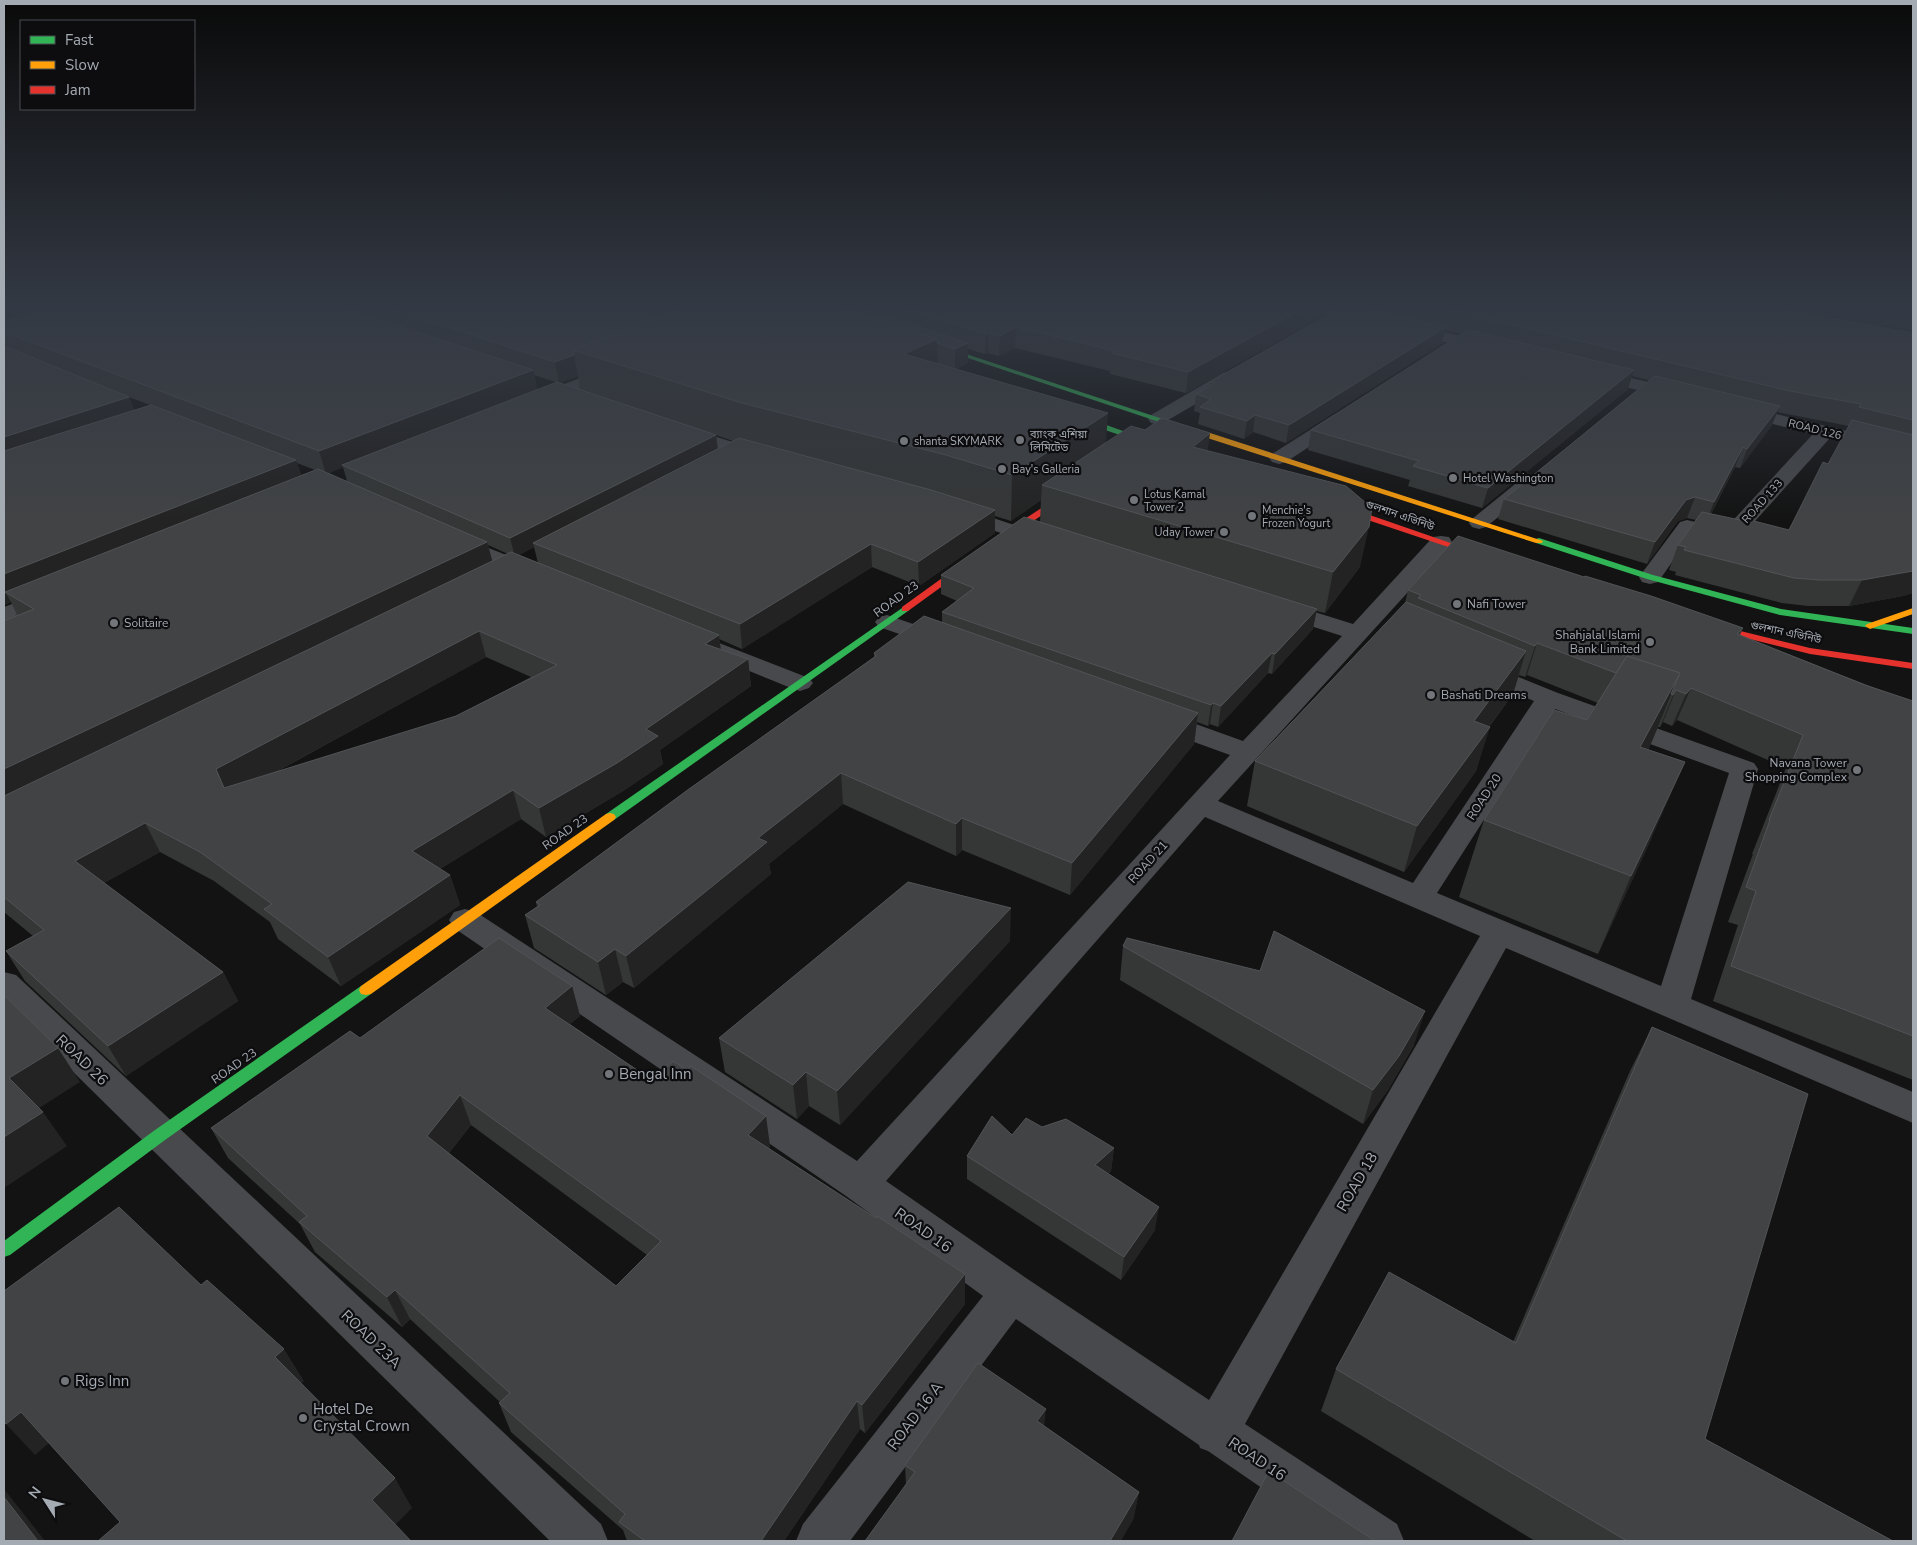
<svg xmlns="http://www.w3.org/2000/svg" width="1917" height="1545" font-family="'Nunito Sans','Noto Sans Bengali',sans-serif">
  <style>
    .water { fill: #2b3337 }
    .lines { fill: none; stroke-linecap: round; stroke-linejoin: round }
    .street { fill: #47494c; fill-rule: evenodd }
    .fast { fill: #30b455; fill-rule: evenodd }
    .slow { fill: #ff9f0a; fill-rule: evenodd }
    .jam { fill: #e5322d; fill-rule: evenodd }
    .wall { fill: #353737; fill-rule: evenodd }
    .shaded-wall { fill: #232323 }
    .building { fill: #414345; stroke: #515456; fill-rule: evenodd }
    .poi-dot { fill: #72767b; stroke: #0d0d0f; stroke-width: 2 }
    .labels { text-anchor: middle; stroke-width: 4.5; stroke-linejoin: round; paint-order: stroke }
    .far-street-label { font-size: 11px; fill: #a5abb3; stroke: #0d0d0f }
    .far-poi-label { font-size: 11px; fill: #a5abb3; stroke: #0d0d0f; text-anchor: start }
    .street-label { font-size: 12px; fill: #a5abb3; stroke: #0d0d0f }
    .poi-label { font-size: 12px; fill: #a5abb3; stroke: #0d0d0f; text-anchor: start }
    .near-street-label { font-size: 15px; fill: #a5abb3; stroke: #0d0d0f }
    .near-poi-label { font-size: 15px; fill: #a5abb3; stroke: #0d0d0f; text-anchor: start }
  </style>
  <rect width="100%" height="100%" fill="#131313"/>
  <path class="water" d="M1775 306H1913V331L1905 330Z"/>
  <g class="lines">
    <g class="street">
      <path d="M1302 306 1344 307 1496 345 1498 348 1496 351 1490 353 1344 317 1304 309Z"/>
      <path d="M615 365 621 366 623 370 621 374 542 405 536 406 530 405 527 401 530 397Z"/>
      <path d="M1593 369 1686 391 1689 395 1686 399 1680 400 1587 378 1585 374 1587 370Z"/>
      <path d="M1229 372 1235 373 1237 377 1235 381 1163 423 1157 424 1151 423 1148 419 1151 415 1223 373Z"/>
      <path d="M1738 405 1913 447V459L1830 438 1737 541 1730 543 1692 534 1658 582 1650 584 1642 582 1639 577 1680 522 1687 520 1725 529 1813 434 1732 414 1729 410 1732 406Z"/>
      <path d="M1341 413 1347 414 1350 418 1347 422 1286 462 1279 464 1272 462 1269 458 1272 454 1335 414Z"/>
      <path d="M682 426 767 453 769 457 767 461 760 463 676 435 673 431 676 427Z"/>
      <path d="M1532 474 1539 476 1542 480 1539 484 1486 527 1479 529 1472 527 1469 523 1472 519 1525 476Z"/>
      <path d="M960 507 1020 527 1023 531 1020 535 1013 537 953 517 950 513 953 509Z"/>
      <path d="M456 535 539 568 542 573 539 578 531 580 523 578 448 546 445 541 448 536Z"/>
      <path d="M1441 536 1449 537 1452 542 1449 547 1218 801 1413 883 1534 701 1472 674 1469 669 1472 664 1481 662 1558 693 1754 763 1758 769 1691 999 1913 1092V1123L1506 948 1245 1424 1397 1524 1404 1541H1339L1208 1451 1200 1448 1199 1445 1016 1319 850 1541H796L803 1524 983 1296 846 1196 454 928 449 920 454 912 465 909 476 912 857 1161 1230 755 1150 726 1146 720 1150 714 1159 712 1168 714 1243 741 1342 636 1270 613 1266 608 1270 603 1278 601 1286 603 1353 624 1433 537ZM1555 709 1729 773 1661 986 1437 893ZM1205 817 1480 936 1209 1400 1026 1278 886 1181Z"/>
      <path d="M49 590 57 592 60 597 57 602 4 622V607Z"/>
      <path d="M887 615 951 637 955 642 951 647 943 649 879 627 875 622 879 617Z"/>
      <path d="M714 641 809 678 813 683 809 688 800 691 791 688 705 653 702 648 705 643Z"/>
      <path d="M4 972 16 975 601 1524 608 1541H550L4 1004Z"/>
    </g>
    <g class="fast">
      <path d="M929 343H933L1205 433 1198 435 929 345Z"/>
      <path d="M1070 414H1076L1159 444 1152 446 1070 418Z"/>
      <path d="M1539 538 1653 575 1781 609 1913 628V634L1780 615 1647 579 1536 543V539Z"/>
      <path d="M905 606 910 609 908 611 614 820H606L604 817 606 814Z"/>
      <path d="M366 985 371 986 373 990 371 994 165 1140 10 1255 4 1257V1241L155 1130 361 986Z"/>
    </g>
    <g class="slow">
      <path d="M1198 431H1204L1543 541 1542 543H1536L1198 435Z"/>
      <path d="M1913 608V614L1870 629 1865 626 1867 624Z"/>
      <path d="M610 813 614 814 616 817 614 820 371 994 366 995 361 994 359 990 361 986 606 814Z"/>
    </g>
    <g class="jam">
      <path d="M1069 490 1076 492 1023 528 908 611H902V607L1017 524Z"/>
      <path d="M1332 504H1338L1491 557 1487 560 1484 559 1332 508Z"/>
      <path d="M1704 622 1810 648 1913 663V669L1810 654 1701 627 1699 625 1701 623Z"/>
    </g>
  </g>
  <g class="wall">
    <path d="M4 306H1325L1324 315 1186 393 1110 374V371L1015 348 999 356 988 353 985 354 968 349V363L956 369 1106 442 1208 451 1360 567 1325 613 1316 611 1313 629 1272 674 1268 673 1218 727 1210 724 1208 726 1197 722 1194 744 1070 895 962 850 956 856 843 804 769 864 771 874 634 988 623 982 606 995 534 948 525 915 537 907 536 902 874 657V653L942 623V612L957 601 941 594V575L1040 522 1041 500 1011 521 995 516V533L919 586 872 567 742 649 719 639 721 649 748 659 751 686 660 750 663 764 623 791 546 837 521 819 440 869 450 875 460 905 341 986 278 939 270 922 214 881 160 852 104 883 223 972 238 1001 126 1076 25 981 6 951 33 936 4 912V621L17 615 11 602 4 605ZM534 375 559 383 578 376 580 390H537ZM129 397 150 405 134 410ZM716 435 733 441 718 449ZM297 463 315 470 301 475ZM343 467 347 481 329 473ZM488 545 508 554 492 561ZM534 547 538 563 519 555ZM486 657 531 677 456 716 274 773Z"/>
    <path d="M1344 306H1769L1913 333V593L1903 596 1849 606H1808L1782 603 1675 575 1676 572 1669 570 1678 545 1696 520 1687 518 1678 521 1647 564 1498 519 1504 499 1649 380 1632 376 1628 389 1482 508 1408 486 1410 480 1308 450 1311 430 1462 334 1445 330 1442 343 1286 443 1253 432 1244 439 1198 424 1200 413 1194 411 1196 394 1210 386V382ZM1777 412 1849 426 1828 464 1789 530 1740 520 1711 514 1735 467 1740 468 1772 425Z"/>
    <path d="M1584 577 1743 628 1740 635 1913 703V1080L1713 1001 1738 925 1728 922 1753 854H1752L1786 768 1677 720 1672 726 1663 722 1660 727H1658L1648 750 1652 837 1598 954 1459 897 1484 820 1587 720 1598 703 1527 675 1525 677 1519 675 1513 694 1489 727 1476 771 1404 872 1247 806 1255 761 1405 603 1408 590Z"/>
    <path d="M1010 941 840 1125 809 1106 797 1119 725 1072 719 1038Z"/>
    <path d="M1123 946 1414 1045 1388 1090 1363 1124 1120 980Z"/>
    <path d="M572 986 580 1016 570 1024 652 1080 770 1146 769 1148 965 1304 865 1433 860 1429 784 1541H627L623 1530 511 1432 499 1403 500 1402 410 1319 402 1327 315 1252 300 1224 228 1158 211 1128 360 1038ZM471 1125 647 1255 616 1286 449 1153Z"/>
    <path d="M1652 1027 1705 1439 1893 1541H1535L1321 1411 1336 1369 1513 1342 1630 1071Z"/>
    <path d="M1042 1127 1114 1148 1111 1171 1108 1174 1155 1230 1121 1280 967 1179V1156L1012 1135Z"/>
    <path d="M1044 1426 1139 1492 1133 1520 906 1485 905 1465Z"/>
  </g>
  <g class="shaded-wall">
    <path d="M11 306H90L4 330V308Z"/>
    <path d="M1308 306H1325L1324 315 1186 393 1188 372Z"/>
    <path d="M1016 327 1015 348 999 356 1000 336Z"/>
    <path d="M1446 327 1442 343 1286 443 1289 425Z"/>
    <path d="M988 333V353L985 354 986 334Z"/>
    <path d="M937 339 938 378 904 354Z"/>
    <path d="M968 343V363L955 369V349Z"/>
    <path d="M574 355 578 376 559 383 555 362Z"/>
    <path d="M533 370 538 391 342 465 343 467 326 474 319 451Z"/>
    <path d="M1634 370 1628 389 1482 508 1488 488Z"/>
    <path d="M129 397 138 419 4 463V437Z"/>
    <path d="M1780 406 1772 425 1740 468 1747 449Z"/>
    <path d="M1108 413 1105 456 1042 485 1041 500 1011 521 1012 475Z"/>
    <path d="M1255 415 1253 432 1244 439 1247 421Z"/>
    <path d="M1210 433 1205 471 1193 447Z"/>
    <path d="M716 435 718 452 533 543 534 547 515 557 510 538Z"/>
    <path d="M1743 447 1735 467 1706 523 1714 502Z"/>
    <path d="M296 460 304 483 5 592 11 602 4 605V574Z"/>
    <path d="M1695 497 1687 518 1678 521 1647 564 1655 542 1686 500Z"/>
    <path d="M995 510V533L919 586 918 562Z"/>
    <path d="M1369 527 1360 567 1325 613 1333 572Z"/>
    <path d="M487 542 494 567 4 805V769Z"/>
    <path d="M871 544 872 567 742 649 740 624Z"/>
    <path d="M1913 571V593L1903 596 1849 606 1862 580Z"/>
    <path d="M1317 609 1313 629 1272 674 1275 654Z"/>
    <path d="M479 631 486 657 229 797 216 769Z"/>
    <path d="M719 635 722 662 705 644Z"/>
    <path d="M1537 643 1527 675 1525 677 1535 646Z"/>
    <path d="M1526 651 1513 694 1460 765 1474 721Z"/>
    <path d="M1272 653 1268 673 1218 727 1221 706Z"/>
    <path d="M748 659 751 686 660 750 663 764 623 791 546 837 539 808 646 729Z"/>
    <path d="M1680 673 1650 746 1610 822 1640 747Z"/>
    <path d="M1691 688 1677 720 1672 726 1686 694Z"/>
    <path d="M1676 690 1663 722 1660 727 1673 695Z"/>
    <path d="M1213 703 1210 724 1208 726 1211 705Z"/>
    <path d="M1198 713 1194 744 1070 895 1072 863Z"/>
    <path d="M1490 727 1476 771 1404 872 1417 826Z"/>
    <path d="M1685 762 1652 837 1598 954 1631 876Z"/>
    <path d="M841 773 843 804 769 864 771 874 634 988 626 956 758 838Z"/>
    <path d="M513 790 521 819 422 880 412 851Z"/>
    <path d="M962 818V850L956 856V824Z"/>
    <path d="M145 823 160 852 91 890 75 861Z"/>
    <path d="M450 875 460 905 341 986 328 957Z"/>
    <path d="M1011 908 1010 941 840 1125 837 1091Z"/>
    <path d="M615 949 623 982 606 995 598 962Z"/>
    <path d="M223 972 238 1001 126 1076 108 1046Z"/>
    <path d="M572 986 580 1016 553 1038 545 1008Z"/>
    <path d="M1425 1011 1414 1045 1388 1090 1363 1124 1373 1090Z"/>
    <path d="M58 1048 80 1082 33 1112 9 1078Z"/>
    <path d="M806 1072 809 1106 797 1119 793 1085Z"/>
    <path d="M460 1095 471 1125 439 1166 427 1136Z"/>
    <path d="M43 1112 67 1146 4 1188V1137Z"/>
    <path d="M766 1116 770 1146 752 1165 748 1135Z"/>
    <path d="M1114 1148 1111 1171 1092 1188 1095 1165Z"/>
    <path d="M1159 1207 1155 1230 1121 1280 1124 1257Z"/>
    <path d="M965 1274V1304L865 1433 862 1405Z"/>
    <path d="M395 1290 410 1319 402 1327 387 1297Z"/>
    <path d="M284 1349 304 1381 295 1389 275 1357Z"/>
    <path d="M857 1401 860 1429 784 1541H761Z"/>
    <path d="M1046 1409 1043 1438 1037 1421Z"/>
    <path d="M21 1412 49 1443 35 1455 6 1424Z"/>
    <path d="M395 1478 412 1508 391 1529 372 1500Z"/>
    <path d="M4 1489 45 1541H38L4 1497Z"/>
    <path d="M1139 1492 1133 1520 1121 1541H1110Z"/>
  </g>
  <g class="building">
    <path d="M59 306H338L533 370 319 451 4 332V321Z"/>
    <path d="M381 306H691L573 350 574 355 555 362Z"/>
    <path d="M691 306H835L937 339 904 354 1108 413 1012 475 946 455 742 403 573 350Z"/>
    <path d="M835 306H855L968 343 955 349 937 343V339Z"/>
    <path d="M898 306H1308L1188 372 1112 353 1115 351 1016 327 1000 336 988 333 986 334Z"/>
    <path d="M1344 306H1357L1446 327 1289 425 1255 415 1247 421 1200 407 1211 399 1196 394 1215 383 1210 382Z"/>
    <path d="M1432 306H1769L1913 333V420L1859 407 1861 404 1790 391Z"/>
    <path d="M1468 330 1634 370 1488 488 1413 466 1419 461 1311 430Z"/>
    <path d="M4 346 129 397 4 437Z"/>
    <path d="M1655 376 1780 406 1747 449 1743 447 1714 502 1695 497 1686 500 1655 542 1504 499Z"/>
    <path d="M557 382 716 435 510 538 342 465Z"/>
    <path d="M151 405 296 460 4 574V451Z"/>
    <path d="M1162 418 1210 433 1193 447 1346 486 1372 508 1369 527 1333 572 1042 485 1131 426 1145 430Z"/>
    <path d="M1852 420 1913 435V571L1862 580H1820L1794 578 1684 550 1686 547 1678 545 1702 512 1740 520 1746 519 1789 530 1823 462 1828 464Z"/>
    <path d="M739 438 931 490 995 510 918 562 871 544 740 624 533 543Z"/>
    <path d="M318 469 487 542 4 769V621L34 609 5 592Z"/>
    <path d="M1024 517 1317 609 1275 654 1272 653 1221 706 1213 703 1211 705 942 612 974 588 941 575Z"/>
    <path d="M1458 536 1584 577 1585 576 1651 596 1743 628 1737 634 1865 685 1913 701V1036L1731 966 1756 891 1746 887 1770 820H1769L1803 735 1691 688 1686 694 1676 690 1673 695 1671 694 1680 673 1627 656 1616 673 1537 643 1535 646 1418 598 1421 595 1408 590Z"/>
    <path d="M511 552 719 635 705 644 748 659 646 729 658 736 617 763 539 808 513 790 412 851 450 875 328 957 264 909 272 904 200 852 145 823 75 861 223 972 108 1046 6 951 44 930 4 897V796ZM479 631 557 665 456 716 224 788 216 769Z"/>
    <path d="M1406 602 1526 651 1474 721 1490 727 1417 826 1255 761Z"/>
    <path d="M924 616 1198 713 1072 863 962 818 956 824 841 773 758 838 767 842 626 956 615 949 598 962 525 915 540 905 536 902 689 789 876 656 874 653Z"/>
    <path d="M1627 656 1680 673 1640 747 1685 762 1631 876 1484 820 1554 710 1587 720Z"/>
    <path d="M908 882 1011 908 837 1091 806 1072 793 1085 719 1038Z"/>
    <path d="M1274 931 1425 1011 1399 1056 1373 1090 1123 946 1127 938 1260 971Z"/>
    <path d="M499 938 572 986 545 1008 652 1080 673 1061 687 1070 691 1066 766 1116 748 1135 876 1218 877 1216 965 1274 862 1405 857 1401 761 1541H645L619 1522 625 1514 499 1403 510 1393 395 1290 387 1297 299 1222 307 1216 211 1128 350 1031 360 1038ZM460 1095 661 1241 616 1286 427 1136Z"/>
    <path d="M4 995 58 1048 9 1078 43 1112 4 1137Z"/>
    <path d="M1652 1027 1808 1094 1705 1439 1893 1541H1627L1336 1369 1389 1272 1516 1343Z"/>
    <path d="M992 1116 1012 1135 1026 1118 1042 1127 1066 1119 1114 1148 1095 1165 1159 1207 1124 1257 967 1156Z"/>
    <path d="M119 1207 201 1285 207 1280 284 1349 275 1357 395 1478 372 1500 411 1541H98L120 1522 21 1412 6 1424 4 1421V1291Z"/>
    <path d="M978 1363 1046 1409 1037 1421 1139 1492 1110 1541H865L915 1472 905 1465Z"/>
    <path d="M1269 1471 1375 1541H1232Z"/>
    <path d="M4 1497 38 1541H4Z"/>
  </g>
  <linearGradient id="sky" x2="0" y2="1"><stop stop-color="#0a0a0a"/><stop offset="0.59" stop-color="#333944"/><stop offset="1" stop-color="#333944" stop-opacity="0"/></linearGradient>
  <rect width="1917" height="522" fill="url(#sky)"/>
  <g class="poi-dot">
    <circle cx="1020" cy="440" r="5"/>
    <circle cx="904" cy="441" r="5"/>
    <circle cx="1002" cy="469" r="5"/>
    <circle cx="1453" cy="478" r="5"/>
    <circle cx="1134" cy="500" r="5"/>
    <circle cx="1252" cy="516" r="5"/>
    <circle cx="1224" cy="532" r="5"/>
    <circle cx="1457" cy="604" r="5"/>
    <circle cx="114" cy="623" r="5"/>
    <circle cx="1650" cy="642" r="5"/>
    <circle cx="1431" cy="695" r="5"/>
    <circle cx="1857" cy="770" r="5"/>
    <circle cx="609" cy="1074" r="5"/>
    <circle cx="65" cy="1381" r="5"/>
    <circle cx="303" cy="1418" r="5"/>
  </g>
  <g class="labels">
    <g class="far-street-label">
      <text transform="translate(1815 429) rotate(14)" y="4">ROAD 126</text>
      <text transform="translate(1762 501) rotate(-48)" y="4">ROAD 133</text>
      <text transform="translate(1400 515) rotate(19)" y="4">গুলশান এভিনিউ</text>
      <text transform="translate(1786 632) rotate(12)" y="4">গুলশান এভিনিউ</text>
    </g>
    <g class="far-poi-label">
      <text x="1030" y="438">ব্যাংক এশিয়া<tspan x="1030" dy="13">লিমিটেড</tspan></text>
      <text x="914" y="445">shanta SKYMARK</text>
      <text x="1012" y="473">Bay's Galleria</text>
      <text x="1463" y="482">Hotel Washington</text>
      <text x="1144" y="498">Lotus Kamal<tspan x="1144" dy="13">Tower 2</tspan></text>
      <text x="1262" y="514">Menchie's<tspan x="1262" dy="13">Frozen Yogurt</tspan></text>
      <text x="1214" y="536" text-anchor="end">Uday Tower</text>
    </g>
    <g class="street-label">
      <text transform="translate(896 599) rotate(-36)" y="4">ROAD 23</text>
      <text transform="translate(1484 797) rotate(-57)" y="4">ROAD 20</text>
      <text transform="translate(565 832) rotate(-35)" y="4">ROAD 23</text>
      <text transform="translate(1148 862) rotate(-48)" y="4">ROAD 21</text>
      <text transform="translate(234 1066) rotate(-35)" y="4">ROAD 23</text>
    </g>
    <g class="poi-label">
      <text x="1467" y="608">Nafi Tower</text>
      <text x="124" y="627">Solitaire</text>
      <text x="1640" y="639" text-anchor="end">Shahjalal Islami<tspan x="1640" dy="14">Bank Limited</tspan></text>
      <text x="1441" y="699">Bashati Dreams</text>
      <text x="1847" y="767" text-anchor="end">Navana Tower<tspan x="1847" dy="14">Shopping Complex</tspan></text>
    </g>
    <g class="near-street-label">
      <text transform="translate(82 1060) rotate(44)" y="5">ROAD 26</text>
      <text transform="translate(1357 1182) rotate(-60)" y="5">ROAD 18</text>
      <text transform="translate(923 1230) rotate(35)" y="5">ROAD 16</text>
      <text transform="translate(371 1339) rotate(44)" y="5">ROAD 23A</text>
      <text transform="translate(915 1416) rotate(-53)" y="5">ROAD 16 A</text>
      <text transform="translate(1257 1459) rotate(34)" y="5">ROAD 16</text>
    </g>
    <g class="near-poi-label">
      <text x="619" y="1079">Bengal Inn</text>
      <text x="75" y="1386">Rigs Inn</text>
      <text x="313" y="1414">Hotel De<tspan x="313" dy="17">Crystal Crown</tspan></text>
    </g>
  </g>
  <rect width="1917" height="1545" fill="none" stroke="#a5abb3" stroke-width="10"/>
  <rect x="20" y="20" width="175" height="90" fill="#0d0d0f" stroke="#4a4c51"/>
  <rect x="30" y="36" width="25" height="8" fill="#30b455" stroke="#4a4c51"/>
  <text x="65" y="45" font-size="15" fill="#a5abb3">Fast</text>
  <rect x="30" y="61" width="25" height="8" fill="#ff9f0a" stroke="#4a4c51"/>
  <text x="65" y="70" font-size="15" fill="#a5abb3">Slow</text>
  <rect x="30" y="86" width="25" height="8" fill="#e5322d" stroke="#4a4c51"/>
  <text x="65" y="95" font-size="15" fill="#a5abb3">Jam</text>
  <g transform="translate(45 1500) rotate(306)" stroke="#0d0d0f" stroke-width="4" paint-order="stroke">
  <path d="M0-4L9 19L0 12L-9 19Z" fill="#a5abb3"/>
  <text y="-8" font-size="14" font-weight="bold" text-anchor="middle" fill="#a5abb3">N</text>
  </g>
</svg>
